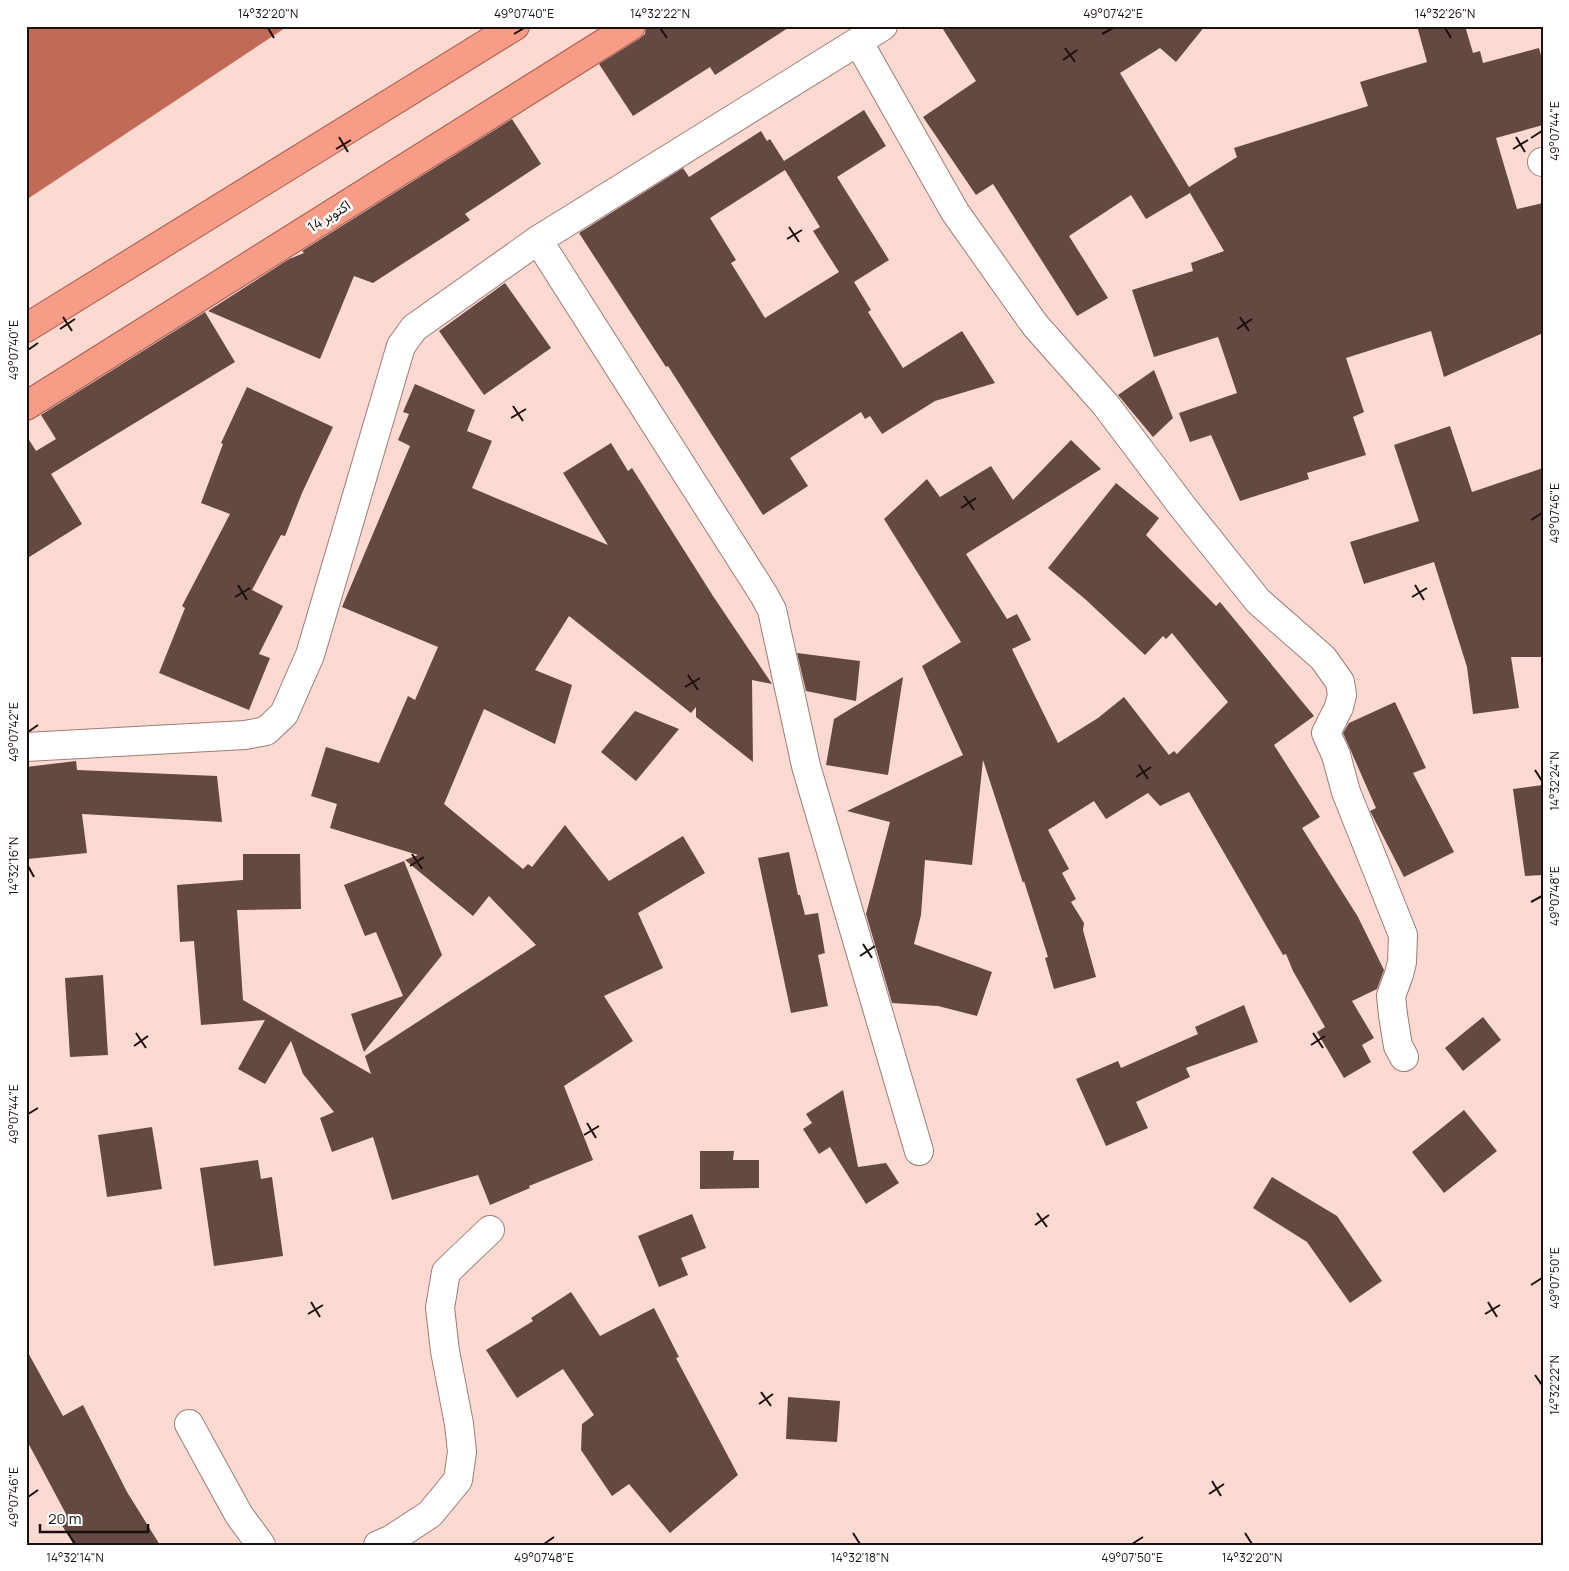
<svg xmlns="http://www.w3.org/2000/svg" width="1569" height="1571" font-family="Manrope,'Noto Sans Arabic',sans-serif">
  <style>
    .water { fill: #c16a56 }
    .building { fill: #644842; fill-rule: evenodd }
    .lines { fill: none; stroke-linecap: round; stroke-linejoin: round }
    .minor-casing { stroke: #9b7d76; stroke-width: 30 }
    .trunk-casing { stroke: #a75b49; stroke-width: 30 }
    .minor { stroke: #fff; stroke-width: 28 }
    .trunk { stroke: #f69c87; stroke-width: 28 }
    .ticks { fill: none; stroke: #1b100d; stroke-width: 2 }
    .labels { text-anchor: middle; stroke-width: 5; stroke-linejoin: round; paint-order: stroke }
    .street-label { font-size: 14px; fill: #1b100d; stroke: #fff }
    .neatline { fill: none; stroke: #1b100d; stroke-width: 2 }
    .ticks-label { font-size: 12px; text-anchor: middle; fill: #1b100d }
  </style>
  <rect width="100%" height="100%" fill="#fcdad2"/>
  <path class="water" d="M26 26H288L26 200Z"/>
  <g class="building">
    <path d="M646 26H791L715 75 710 67 633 116 599 64 639 39 645 34Z"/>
    <path d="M941 26H1205L1176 62 1160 48 1120 73 1189 187 1237 157 1234 148 1368 106 1360 82 1427 62 1417 26H1465L1473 53 1480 51 1483 63 1539 48 1543 63V125L1496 138 1517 209 1543 203V333L1444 377 1431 331 1346 358 1364 412 1353 417 1366 455 1307 473 1309 479 1240 501 1211 435 1190 442 1179 413 1237 393 1218 337 1154 357 1132 290 1193 271 1191 263 1224 251 1190 193 1146 219 1131 195 1069 236 1108 298 1077 316 993 184 976 195 923 117 976 81Z"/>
    <path d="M864 110 886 146 837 177 889 260 854 282 871 310 868 312 903 368 962 331 995 383 935 401 882 434 870 416 865 419 861 412 790 458 808 486 763 515 668 366 666 367 579 233 683 168 689 177 761 131 767 141 770 139 784 161ZM785 170 820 227 813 231 839 272 765 318 731 263 736 260 710 218Z"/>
    <path d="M512 119 541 164 465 214 470 220 373 283 354 276 320 359 208 311 289 259 304 253 302 251Z"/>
    <path d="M505 283 551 348 484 395 439 331Z"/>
    <path d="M205 312 235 362 51 474 82 524 26 559V435L36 451 56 439 41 415Z"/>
    <path d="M1154 370 1173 418 1153 437 1118 395Z"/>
    <path d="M415 384 475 410 467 431 492 441 472 488 608 545 563 473 611 443 628 471 632 468 713 596 772 684 752 680 753 762 696 717V707L691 713 569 616 535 670 572 685 555 744 484 709 444 804 523 869 528 864 532 867 565 825 609 881 683 836 705 873 638 913 663 968 604 996 633 1041 564 1086 593 1160 529 1186 530 1188 490 1205 478 1175 392 1200 373 1137 332 1152 320 1118 334 1112 303 1074 291 1041 265 1084 238 1069 265 1020 201 1025 194 941 180 942 177 885 243 880V854H300L301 909 237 910 243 1000 371 1074 365 1056 536 945 489 896 473 916 405 860 418 855 330 828 337 804 311 796 326 747 379 763 408 696 415 700 438 647 342 607 410 446 398 440 409 414 403 412Z"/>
    <path d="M247 387 333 427 302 493 285 536 281 535 252 590 283 606 259 654 270 658 249 710 159 673 185 608 182 606 230 514 201 503 223 444 221 443Z"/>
    <path d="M1450 426 1472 492 1543 468V657H1511L1519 708 1473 714 1467 667 1434 562 1364 584 1350 542 1419 521 1394 445Z"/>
    <path d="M1071 440 1101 469 966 554 1007 619 1017 614 1031 640 1012 649 1058 743 1098 718 1124 697 1169 755 1174 751 1177 754 1228 702 1172 633 1166 639 1163 636 1145 655 1085 599 1048 568 1116 483 1159 518 1146 535 1216 606 1220 602 1314 716 1274 745 1320 817 1302 828 1358 917 1384 970 1377 989 1352 1001 1374 1038 1362 1045 1371 1062 1344 1078 1317 1032 1325 1027 1293 971 1286 954 1283 955 1189 792 1160 806 1148 793 1106 819 1094 801 1048 830 1069 869 1062 873 1076 899 1071 902 1084 923 1083 930 1096 977 1054 989 1045 958 1048 957 1024 881 1023 883 983 760 972 865 925 860 921 915 914 944 992 972 977 1016 938 1006 892 1003 866 914 890 822 847 811 963 755 922 666 961 642 884 519 927 479 940 497 991 466 1013 500Z"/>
    <path d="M797 653 860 661 856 701 806 691Z"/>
    <path d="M903 677 888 775 826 765 834 719Z"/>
    <path d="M1395 702 1426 768 1413 773 1454 852 1404 877 1370 811 1376 808 1343 733 1349 723Z"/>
    <path d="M635 711 679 729 636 781 601 752Z"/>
    <path d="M76 761 77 770 217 776 222 822 82 814 87 853 28 859 26 842V767Z"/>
    <path d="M1543 785V875L1525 876 1513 789Z"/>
    <path d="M789 852 798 895H800L805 915 818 913 825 953 818 955 828 1006 791 1013 758 858Z"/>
    <path d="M404 861 442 955 364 1052 351 1014 403 996 376 932 365 936 344 885Z"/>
    <path d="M103 975 108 1055 70 1057 65 978Z"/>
    <path d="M1244 1005 1258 1042 1186 1068 1190 1077 1136 1102 1148 1128 1106 1146 1076 1079 1118 1061 1121 1068 1198 1034 1195 1027Z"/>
    <path d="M1483 1017 1501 1040 1463 1071 1445 1048Z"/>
    <path d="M843 1090 858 1167 886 1163 899 1183 866 1204 830 1147 819 1154 803 1129 812 1123 806 1114Z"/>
    <path d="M1464 1110 1497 1151 1444 1193 1412 1152Z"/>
    <path d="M152 1127 162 1189 107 1197 98 1135Z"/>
    <path d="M700 1151H734L733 1160H759V1188L700 1189Z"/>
    <path d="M258 1160 261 1179 272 1177 283 1256 214 1266 200 1168Z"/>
    <path d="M1272 1177 1337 1216 1382 1281 1350 1303 1307 1242 1253 1208Z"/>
    <path d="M692 1214 706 1248 681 1258 688 1275 659 1287 638 1236Z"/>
    <path d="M571 1292 600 1336 654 1308 679 1357 676 1358 738 1475 670 1533 629 1484 612 1496 581 1450 582 1424 594 1415 563 1369 517 1398 486 1350 533 1321 531 1318Z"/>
    <path d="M26 1349 63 1416 83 1405 127 1492 160 1545H74L58 1519 66 1514 26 1439Z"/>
    <path d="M788 1397 840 1401 837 1442 786 1439Z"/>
  </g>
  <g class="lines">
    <defs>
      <g id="minor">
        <path d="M859 43 955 212 1035 325 1105 404 1182 506 1258 601 1323 658 1340 682 1342 695 1339 707 1326 733 1336 755 1346 792 1403 935 1402 962 1399 974 1391 996 1393 1015 1398 1046 1404 1057"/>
        <path d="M1542 162H1543"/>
        <path d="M538 240 883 26"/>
        <path d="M26 747 245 735 266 731 284 714 310 655 401 346 414 328 538 240 764 595 772 610 806 766 919 1151"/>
        <path d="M189 1424 239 1515 261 1545"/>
        <path d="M378 1545 392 1539 430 1514 458 1480 462 1452 459 1424 445 1351 440 1308 446 1272 490 1230"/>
      </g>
      <g id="trunk">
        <path d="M26 328 515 26"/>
        <path d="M26 406 631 26"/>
      </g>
    </defs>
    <use href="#minor" class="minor-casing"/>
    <use href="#trunk" class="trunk-casing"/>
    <use href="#minor" class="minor"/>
    <use href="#trunk" class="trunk"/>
  </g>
  <path class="ticks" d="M268 28 274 38M660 28 667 38M1445 28 1451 38M514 34 524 28M1102 34 1113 28M1065 48 1075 62M1063 60 1077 50M339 137 348 152M1516 137 1525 152M1531 138 1542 131M336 149 351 140M1513 149 1528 140M789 227 799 242M787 239 802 230M63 317 72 331M1240 317 1249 331M60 329 75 319M1237 329 1252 319M28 350 38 343M513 406 523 421M511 418 526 409M964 496 974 510M961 508 976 498M1531 520 1542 513M238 585 247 600M1415 585 1424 600M235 597 250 588M1412 597 1427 588M688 675 698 690M685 687 700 678M28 732 38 725M1139 765 1148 779M1535 770 1542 781M1136 777 1151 767M412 854 422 869M28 866 34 877M410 866 424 857M1531 902 1542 896M863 944 872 958M860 956 875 946M136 1033 146 1048M1313 1033 1323 1048M1311 1045 1325 1036M134 1046 148 1036M28 1114 38 1108M587 1123 596 1138M584 1135 599 1126M1037 1213 1047 1227M1035 1225 1049 1215M1531 1285 1542 1278M311 1302 320 1317M1488 1302 1497 1317M308 1314 323 1305M1485 1314 1500 1305M1535 1375 1542 1385M761 1392 771 1406M759 1404 773 1394M1212 1481 1221 1496M1209 1494 1224 1484M28 1497 38 1490M68 1533 75 1544M853 1533 860 1544M1245 1533 1252 1544M544 1544 554 1537M1132 1544 1143 1537"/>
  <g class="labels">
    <g class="street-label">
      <text transform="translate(329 216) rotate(-32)" y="5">14 اكتوبر</text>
    </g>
  </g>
  <rect width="1569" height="1571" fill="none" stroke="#ffffff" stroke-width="55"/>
  <path d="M40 1524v8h108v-8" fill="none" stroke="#1b100d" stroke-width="2.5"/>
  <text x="48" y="1524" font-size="15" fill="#1b100d" stroke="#ffffff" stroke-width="4" paint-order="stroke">20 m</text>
  <rect x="28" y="28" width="1514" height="1516" class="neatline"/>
  <g class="ticks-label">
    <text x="268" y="18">14°32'20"N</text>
    <text x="524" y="18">49°07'40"E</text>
    <text x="660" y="18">14°32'22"N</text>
    <text x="1113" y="18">49°07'42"E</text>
    <text x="1445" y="18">14°32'26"N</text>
    <text transform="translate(1555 131) rotate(-90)" y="4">49°07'44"E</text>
    <text transform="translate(14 350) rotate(-90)" y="4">49°07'40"E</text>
    <text transform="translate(1555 513) rotate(-90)" y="4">49°07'46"E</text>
    <text transform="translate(14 732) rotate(-90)" y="4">49°07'42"E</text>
    <text transform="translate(1555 781) rotate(-90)" y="4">14°32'24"N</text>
    <text transform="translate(14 866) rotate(-90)" y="4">14°32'16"N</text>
    <text transform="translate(1555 896) rotate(-90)" y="4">49°07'48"E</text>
    <text transform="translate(14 1114) rotate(-90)" y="4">49°07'44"E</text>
    <text transform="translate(1555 1278) rotate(-90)" y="4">49°07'50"E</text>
    <text transform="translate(1555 1385) rotate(-90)" y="4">14°32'22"N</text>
    <text transform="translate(14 1497) rotate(-90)" y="4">49°07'46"E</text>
    <text x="75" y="1562">14°32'14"N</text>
    <text x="544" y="1562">49°07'48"E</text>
    <text x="860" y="1562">14°32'18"N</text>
    <text x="1132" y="1562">49°07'50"E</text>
    <text x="1252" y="1562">14°32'20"N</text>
  </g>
</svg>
